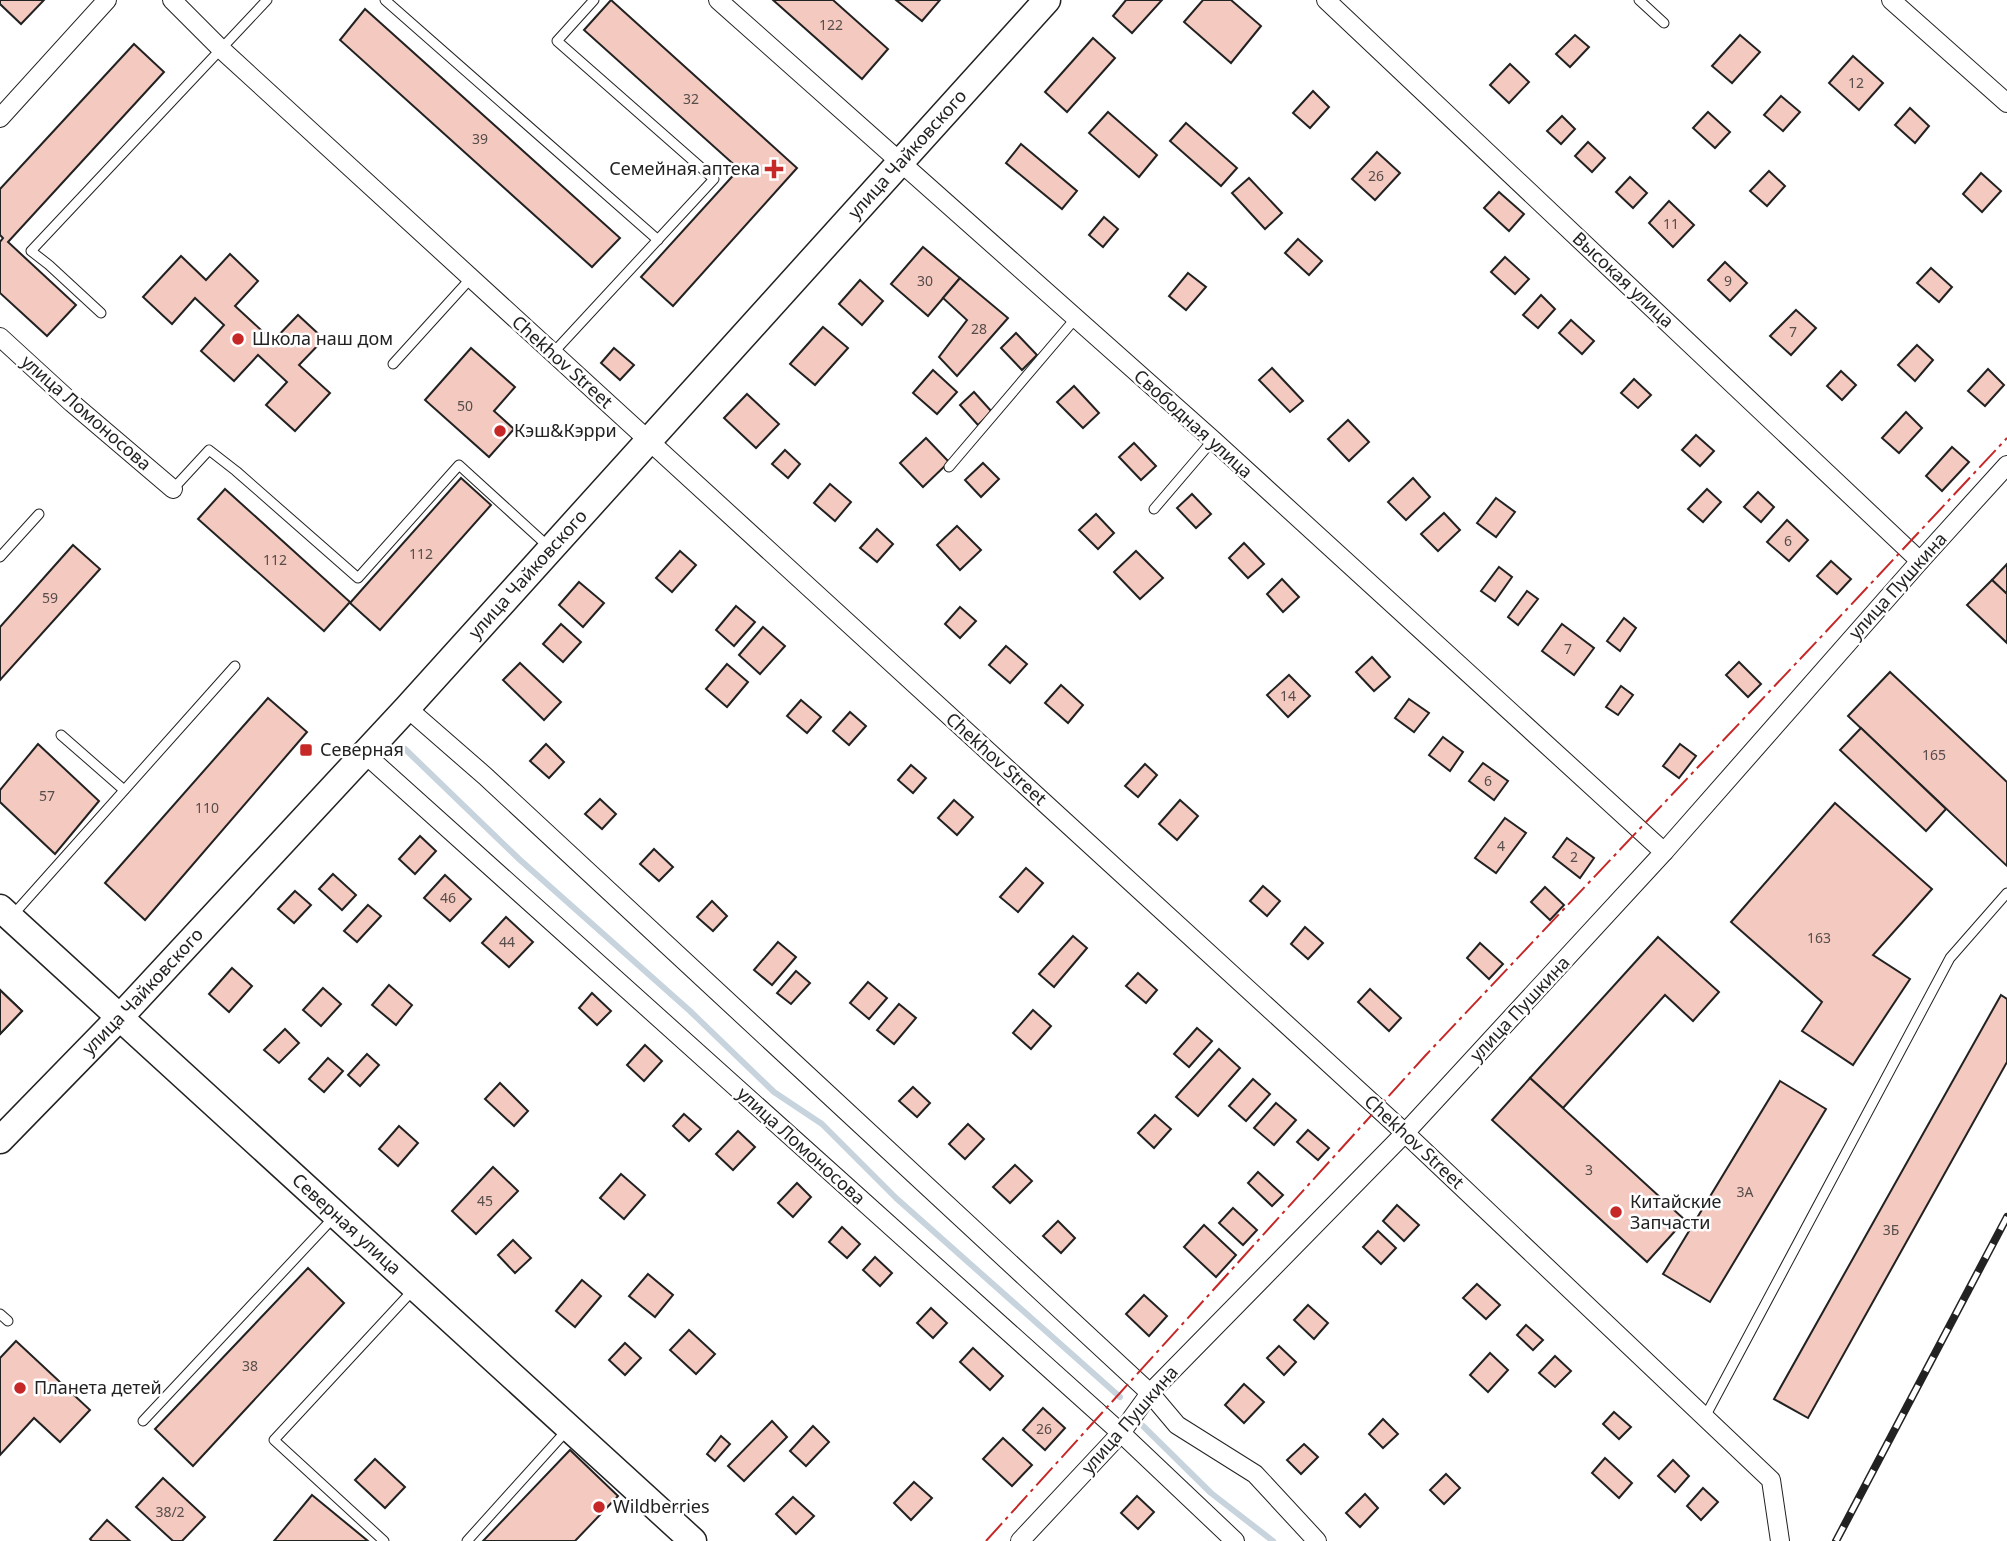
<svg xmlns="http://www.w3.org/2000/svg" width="2007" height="1541" font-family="'Noto Sans',sans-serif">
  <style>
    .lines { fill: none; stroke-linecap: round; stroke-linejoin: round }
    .stream { stroke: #c7d3dd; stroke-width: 6 }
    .building { fill: #f3c9c0; stroke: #222; stroke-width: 2 }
    .service-casing { stroke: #222; stroke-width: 11 }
    .minor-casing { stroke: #222; stroke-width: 20 }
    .secondary-casing { stroke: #222; stroke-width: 29 }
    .service { stroke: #fff; stroke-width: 9 }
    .minor { stroke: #fff; stroke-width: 18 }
    .secondary { stroke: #fff; stroke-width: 26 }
    .rail-casing { stroke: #222; stroke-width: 8 }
    .rail { stroke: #fff; stroke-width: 5; stroke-dasharray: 16; stroke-linecap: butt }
    .power { stroke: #c62828; stroke-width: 2; stroke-dasharray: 24 5 3.5 5; stroke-linecap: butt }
    .poi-dot { fill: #c62828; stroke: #fff; stroke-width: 2.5 }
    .labels { text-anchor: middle; stroke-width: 5; stroke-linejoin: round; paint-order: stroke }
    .number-label { font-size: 14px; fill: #564c4a }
    .street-label { font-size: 18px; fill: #222; stroke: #fff }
    .poi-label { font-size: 18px; fill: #222; stroke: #fff; text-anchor: start }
  </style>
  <rect width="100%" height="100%" fill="#fff"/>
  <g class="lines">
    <g class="stream">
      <path d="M405 749 519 859 690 1011 774 1092 822 1124 896 1198 1120 1397"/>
      <path d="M1143 1426 1211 1493 1273 1541"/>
    </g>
  </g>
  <g class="building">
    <path d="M0 0H44L21 24 0 4Z"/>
    <path d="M611 0 797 168 673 306 641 277 739 169 584 30Z"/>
    <path d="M773 0H833L888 49 862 79Z"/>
    <path d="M896 0H940L922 21Z"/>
    <path d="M1126 0H1162L1132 33 1113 16Z"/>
    <path d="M1203 0H1231L1261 26 1231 63 1184 22Z"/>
    <path d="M365 9 620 238 592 267 340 40Z"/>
    <path d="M1575 35 1589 47 1570 67 1556 54Z"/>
    <path d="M1740 35 1760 52 1732 83 1712 66Z"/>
    <path d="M1093 38 1115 58 1067 112 1045 92Z"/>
    <path d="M134 44 164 72 8 242 76 305 47 336 0 293V242L3 238 0 235V189Z"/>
    <path d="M1853 56 1883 83 1859 110 1829 83Z"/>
    <path d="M1510 64 1529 82 1509 103 1490 85Z"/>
    <path d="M1313 91 1329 107 1310 128 1293 113Z"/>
    <path d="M1781 96 1800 112 1783 131 1764 115Z"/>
    <path d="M1910 108 1929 126 1915 143 1895 125Z"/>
    <path d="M1108 112 1157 155 1139 177 1089 133Z"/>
    <path d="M1708 112 1730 132 1715 148 1693 128Z"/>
    <path d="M1562 116 1575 129 1561 144 1547 131Z"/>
    <path d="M1186 123 1237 168 1221 186 1170 141Z"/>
    <path d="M1588 142 1605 158 1592 172 1575 156Z"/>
    <path d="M1021 144 1077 191 1062 209 1006 163Z"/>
    <path d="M1377 152 1400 173 1375 200 1352 179Z"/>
    <path d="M1769 171 1785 186 1767 206 1750 191Z"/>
    <path d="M1981 173 2001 191 1982 212 1963 194Z"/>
    <path d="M1630 177 1647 193 1633 208 1616 192Z"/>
    <path d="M1249 178 1282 213 1265 229 1232 193Z"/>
    <path d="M1499 192 1524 214 1509 231 1484 208Z"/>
    <path d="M1669 201 1694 225 1673 247 1649 223Z"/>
    <path d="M1104 217 1118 229 1103 247 1089 235Z"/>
    <path d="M1298 239 1322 261 1309 275 1285 253Z"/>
    <path d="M923 247 960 278 928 316 891 284Z"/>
    <path d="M230 254 258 281 235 306 273 341 298 315 324 339 299 365 330 393 295 431 266 405 287 382 258 355 234 381 201 351 224 325 195 298 172 324 143 297 181 256 206 280Z"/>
    <path d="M1505 257 1529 279 1515 294 1491 272Z"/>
    <path d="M1725 262 1747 283 1730 301 1708 280Z"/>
    <path d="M1931 268 1952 287 1939 302 1917 283Z"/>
    <path d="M1188 273 1206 287 1186 310 1169 296Z"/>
    <path d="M960 278 1008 318 957 376 939 357 967 320 943 298Z"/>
    <path d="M860 280 883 301 862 325 839 304Z"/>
    <path d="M1541 295 1555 309 1538 328 1523 315Z"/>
    <path d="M1796 310 1816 328 1791 355 1770 336Z"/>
    <path d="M1571 320 1594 341 1582 354 1559 333Z"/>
    <path d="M823 327 848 348 815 385 790 364Z"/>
    <path d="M1016 333 1037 355 1022 370 1001 348Z"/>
    <path d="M1917 345 1933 360 1915 381 1898 365Z"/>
    <path d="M471 348 515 387 494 411 514 429 489 457 425 400Z"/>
    <path d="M614 348 634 365 620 380 601 363Z"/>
    <path d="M1272 368 1303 401 1290 412 1259 380Z"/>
    <path d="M1988 369 2004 385 1985 406 1968 391Z"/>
    <path d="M933 370 957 392 937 414 913 393Z"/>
    <path d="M1841 371 1856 385 1842 400 1827 386Z"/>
    <path d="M1634 379 1651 395 1638 408 1621 393Z"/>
    <path d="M1074 386 1099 413 1083 428 1057 402Z"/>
    <path d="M974 392 992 412 978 425 960 405Z"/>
    <path d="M747 394 779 424 756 448 724 418Z"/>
    <path d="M1906 412 1922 428 1899 453 1882 438Z"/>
    <path d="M1348 420 1369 442 1349 461 1328 439Z"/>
    <path d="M1696 435 1714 451 1700 466 1682 450Z"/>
    <path d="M926 438 949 462 923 487 900 463Z"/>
    <path d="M1134 443 1156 466 1141 480 1119 457Z"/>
    <path d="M1952 447 1969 462 1942 491 1926 476Z"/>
    <path d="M785 450 800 464 788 478 772 464Z"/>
    <path d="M983 463 999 479 981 497 965 480Z"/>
    <path d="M461 478 491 505 380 630 350 603Z"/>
    <path d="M1413 478 1430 497 1406 520 1388 502Z"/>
    <path d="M830 484 851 502 835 521 814 503Z"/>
    <path d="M225 489 350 602 324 631 198 519Z"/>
    <path d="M1707 489 1721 502 1703 522 1688 509Z"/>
    <path d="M1758 492 1774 507 1761 522 1744 507Z"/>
    <path d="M1192 494 1211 514 1196 528 1177 508Z"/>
    <path d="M1496 498 1515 512 1496 537 1477 523Z"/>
    <path d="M1444 513 1460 530 1438 551 1421 534Z"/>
    <path d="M1096 514 1114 533 1098 549 1079 530Z"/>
    <path d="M1787 520 1808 540 1789 561 1767 542Z"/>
    <path d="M957 526 981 550 960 570 937 545Z"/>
    <path d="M877 529 893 544 877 562 860 548Z"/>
    <path d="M1244 543 1264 564 1248 578 1229 558Z"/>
    <path d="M73 545 100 569 0 680V627Z"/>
    <path d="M680 551 696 565 672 592 656 578Z"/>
    <path d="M1136 551 1163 578 1140 599 1114 572Z"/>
    <path d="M1831 561 1851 579 1837 594 1817 576Z"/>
    <path d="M2007 564V594L1992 580Z"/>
    <path d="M1499 567 1512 577 1495 601 1481 591Z"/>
    <path d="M1282 579 1299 597 1283 612 1267 594Z"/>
    <path d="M1992 580 2007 594V643L1967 605Z"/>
    <path d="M579 582 604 603 583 627 559 605Z"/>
    <path d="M1527 591 1538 599 1518 625 1508 617Z"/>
    <path d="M736 606 755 622 734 646 716 630Z"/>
    <path d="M960 607 976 621 960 638 945 624Z"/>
    <path d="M1624 618 1636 628 1620 651 1607 641Z"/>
    <path d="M561 624 581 642 563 662 543 644Z"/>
    <path d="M1562 624 1594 648 1574 675 1542 651Z"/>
    <path d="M763 627 785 646 760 674 739 655Z"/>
    <path d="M1006 646 1027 664 1010 683 989 665Z"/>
    <path d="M1372 657 1390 677 1374 691 1356 672Z"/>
    <path d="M1739 662 1761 684 1748 697 1726 675Z"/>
    <path d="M520 663 561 702 544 720 503 680Z"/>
    <path d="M727 664 748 682 727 707 706 689Z"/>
    <path d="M1890 672 2007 782V866L1848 716Z"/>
    <path d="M1289 675 1310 696 1288 717 1267 695Z"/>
    <path d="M1061 685 1083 705 1068 723 1045 703Z"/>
    <path d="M1621 686 1633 695 1618 715 1606 707Z"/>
    <path d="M268 698 307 732 145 920 105 883Z"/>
    <path d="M1409 699 1429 713 1414 732 1395 718Z"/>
    <path d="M801 700 821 717 807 733 787 716Z"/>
    <path d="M850 712 866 726 849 745 833 731Z"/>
    <path d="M1861 728 1946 809 1926 831 1840 750Z"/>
    <path d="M1443 737 1463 752 1450 771 1429 755Z"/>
    <path d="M38 744 99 801 55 854 0 802V790Z"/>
    <path d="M546 744 564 762 549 778 530 761Z"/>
    <path d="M1680 744 1696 756 1679 778 1663 766Z"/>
    <path d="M1483 763 1508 781 1494 800 1469 781Z"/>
    <path d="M1145 764 1157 775 1138 797 1125 786Z"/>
    <path d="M911 765 926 778 913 793 898 780Z"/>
    <path d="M600 799 616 814 602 829 585 814Z"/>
    <path d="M954 800 973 817 957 835 938 818Z"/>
    <path d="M1180 800 1198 816 1177 840 1159 824Z"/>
    <path d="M1835 803 1932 889 1873 955 1910 979 1853 1065 1802 1031 1822 1002 1731 922Z"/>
    <path d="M1505 818 1526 833 1496 873 1475 858Z"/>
    <path d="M420 836 436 851 415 874 399 859Z"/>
    <path d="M1567 838 1594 858 1580 878 1553 857Z"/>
    <path d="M654 849 673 867 659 881 640 864Z"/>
    <path d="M1026 868 1043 883 1018 912 1000 897Z"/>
    <path d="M333 874 356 895 342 910 319 889Z"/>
    <path d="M445 875 471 899 450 921 424 898Z"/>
    <path d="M1263 886 1280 901 1267 916 1250 901Z"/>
    <path d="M1545 887 1564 905 1550 920 1531 902Z"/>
    <path d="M295 891 311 905 294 923 278 909Z"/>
    <path d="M712 901 727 916 713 931 697 917Z"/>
    <path d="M368 905 381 916 357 942 344 931Z"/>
    <path d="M506 917 533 942 509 967 482 943Z"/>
    <path d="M1305 927 1323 943 1308 959 1291 944Z"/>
    <path d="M1073 936 1087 948 1054 987 1039 974Z"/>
    <path d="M1658 937 1719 992 1693 1021 1665 995 1563 1108 1530 1078Z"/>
    <path d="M778 942 796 957 772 985 754 970Z"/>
    <path d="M1480 943 1503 964 1489 979 1467 958Z"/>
    <path d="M232 968 252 986 229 1012 209 994Z"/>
    <path d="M796 971 810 983 791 1004 777 993Z"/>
    <path d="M1138 973 1157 990 1146 1003 1126 986Z"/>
    <path d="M868 982 887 998 869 1019 850 1003Z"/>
    <path d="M389 985 412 1005 396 1025 372 1005Z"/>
    <path d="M323 988 341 1004 321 1026 303 1010Z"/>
    <path d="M1370 989 1401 1018 1389 1031 1358 1002Z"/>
    <path d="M0 990 22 1011 0 1034Z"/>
    <path d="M0 990 22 1011 0 1034Z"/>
    <path d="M592 993 611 1011 597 1025 579 1008Z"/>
    <path d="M2001 995 2007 999V1062L1808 1418 1774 1399Z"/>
    <path d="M899 1004 916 1018 894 1044 877 1030Z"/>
    <path d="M1033 1010 1051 1026 1031 1049 1013 1033Z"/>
    <path d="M1197 1028 1212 1041 1189 1067 1174 1054Z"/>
    <path d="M285 1029 299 1043 279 1063 264 1050Z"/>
    <path d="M645 1045 662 1061 644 1081 627 1065Z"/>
    <path d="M1219 1049 1240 1068 1198 1116 1176 1097Z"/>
    <path d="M367 1054 379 1065 360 1086 348 1075Z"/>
    <path d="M328 1058 343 1071 324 1092 309 1079Z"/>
    <path d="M1530 1078 1685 1220 1647 1262 1492 1120Z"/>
    <path d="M1253 1079 1270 1094 1246 1121 1229 1106Z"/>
    <path d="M1780 1081 1826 1109 1710 1302 1663 1274Z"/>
    <path d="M500 1083 528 1111 514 1126 485 1099Z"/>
    <path d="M913 1087 930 1103 917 1117 899 1101Z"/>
    <path d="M1276 1103 1296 1120 1274 1145 1254 1128Z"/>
    <path d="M684 1114 701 1129 689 1141 673 1126Z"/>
    <path d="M1155 1115 1171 1129 1154 1148 1138 1133Z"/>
    <path d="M968 1124 984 1139 965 1159 949 1144Z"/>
    <path d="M399 1126 418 1143 398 1166 379 1149Z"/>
    <path d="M1308 1130 1329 1148 1318 1160 1297 1142Z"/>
    <path d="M738 1131 755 1147 733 1170 716 1154Z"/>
    <path d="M1015 1165 1032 1181 1010 1203 993 1187Z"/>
    <path d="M493 1167 518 1191 476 1234 452 1211Z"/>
    <path d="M1258 1172 1283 1195 1272 1206 1248 1183Z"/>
    <path d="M621 1174 645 1195 624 1219 600 1198Z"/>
    <path d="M797 1183 811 1197 793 1217 778 1203Z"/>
    <path d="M1397 1205 1419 1225 1404 1241 1383 1221Z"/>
    <path d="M1233 1208 1257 1230 1243 1245 1219 1223Z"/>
    <path d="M1058 1221 1075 1238 1061 1253 1043 1236Z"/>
    <path d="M1204 1225 1236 1255 1216 1277 1184 1247Z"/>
    <path d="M842 1227 860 1244 847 1258 829 1242Z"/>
    <path d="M1378 1231 1396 1248 1381 1264 1363 1247Z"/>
    <path d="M513 1240 531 1258 515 1273 498 1255Z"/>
    <path d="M875 1257 892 1273 880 1286 863 1270Z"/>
    <path d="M308 1268 344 1303 193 1466 155 1429Z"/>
    <path d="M648 1274 673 1295 655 1317 629 1296Z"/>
    <path d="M582 1280 601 1296 575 1327 556 1311Z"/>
    <path d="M1477 1284 1500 1305 1486 1319 1463 1298Z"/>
    <path d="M1144 1295 1167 1316 1149 1336 1126 1314Z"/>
    <path d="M1308 1305 1328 1323 1314 1339 1294 1320Z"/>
    <path d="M931 1308 947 1323 933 1338 917 1323Z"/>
    <path d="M1526 1325 1543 1340 1533 1350 1517 1335Z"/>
    <path d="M689 1330 715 1354 696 1374 670 1350Z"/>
    <path d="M16 1341 90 1410 60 1442 34 1418 0 1455V1358Z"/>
    <path d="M625 1343 641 1358 625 1375 609 1360Z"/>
    <path d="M1279 1346 1296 1362 1284 1375 1267 1358Z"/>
    <path d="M973 1348 1003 1376 990 1390 960 1362Z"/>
    <path d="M1490 1353 1508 1370 1488 1392 1470 1375Z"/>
    <path d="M1555 1356 1571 1371 1555 1387 1539 1373Z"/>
    <path d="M1244 1384 1264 1402 1244 1423 1225 1405Z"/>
    <path d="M1043 1408 1065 1428 1045 1450 1023 1430Z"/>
    <path d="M1614 1412 1631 1427 1619 1439 1603 1424Z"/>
    <path d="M1383 1419 1398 1434 1383 1448 1369 1434Z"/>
    <path d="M772 1421 787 1437 744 1481 728 1466Z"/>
    <path d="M813 1426 829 1442 806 1466 790 1451Z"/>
    <path d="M721 1436 730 1444 715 1461 707 1454Z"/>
    <path d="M1003 1438 1032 1465 1012 1486 983 1459Z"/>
    <path d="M1304 1444 1318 1457 1301 1474 1287 1460Z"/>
    <path d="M570 1450 618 1496 575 1541H483Z"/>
    <path d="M1605 1458 1632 1483 1619 1498 1592 1473Z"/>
    <path d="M375 1459 405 1487 385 1508 355 1480Z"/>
    <path d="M1673 1460 1689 1476 1675 1492 1658 1476Z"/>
    <path d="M1446 1474 1460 1488 1444 1504 1430 1490Z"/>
    <path d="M163 1478 205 1517 182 1541H173L136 1507Z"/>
    <path d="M914 1482 932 1498 911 1520 894 1503Z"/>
    <path d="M1703 1488 1718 1502 1701 1520 1687 1506Z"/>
    <path d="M1365 1494 1378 1508 1360 1527 1346 1513Z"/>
    <path d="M312 1495 368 1541H274Z"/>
    <path d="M1137 1496 1154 1512 1138 1529 1121 1513Z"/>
    <path d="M793 1497 814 1516 796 1534 776 1514Z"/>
    <path d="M107 1520 130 1541H92L90 1539Z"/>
  </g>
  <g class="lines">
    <defs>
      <g id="service">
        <path d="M385 0 658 240"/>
        <path d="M1639 0 1664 23"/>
        <path d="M101 313 49 265 31 251 267 0"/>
        <path d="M553 353 714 179 557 41 594 0"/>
        <path d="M393 364 471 278"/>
        <path d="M949 467 1075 319"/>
        <path d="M173 489 209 450 236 471 358 578 459 465 550 548"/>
        <path d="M1154 509 1213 440"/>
        <path d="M0 557 39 514"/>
        <path d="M61 735 124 790"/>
        <path d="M12 916 235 666"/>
        <path d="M0 1314 8 1321"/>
        <path d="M1705 1417 1950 958 2007 893"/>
        <path d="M143 1421 335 1216"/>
        <path d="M384 1541 274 1440 414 1289"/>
        <path d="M467 1541 568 1429"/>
      </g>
      <g id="minor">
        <path d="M172 0 221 49 1405 1133 1771 1480 1780 1541"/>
        <path d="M718 0 1213 440 1664 852"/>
        <path d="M1326 0 1920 561"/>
        <path d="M1891 0 2007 103"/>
        <path d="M0 118 107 0"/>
        <path d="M0 337 72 403 173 489"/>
        <path d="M407 708 485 776 1150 1393 1177 1425 1255 1474 1317 1541"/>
        <path d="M365 754 1121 1433 1235 1541"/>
        <path d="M1020 1541 1121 1433 1150 1393 1405 1133 1664 852 1920 561 2007 465"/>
      </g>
      <g id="secondary">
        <path id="s1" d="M0 908 693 1541"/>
        <path id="s2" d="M0 1140 120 1017 407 708 1047 0"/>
      </g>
    </defs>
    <use href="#service" class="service-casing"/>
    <use href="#minor" class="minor-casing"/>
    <use href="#secondary" class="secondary-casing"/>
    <use href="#service" class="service"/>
    <use href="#minor" class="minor"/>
    <use href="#secondary" class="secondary"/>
    <defs>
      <path id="rail" d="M1836 1541 2007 1217"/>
    </defs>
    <use href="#rail" class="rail-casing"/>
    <use href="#rail" class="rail"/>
    <path class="power" d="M986 1541 1425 1056 1819 639 2007 438"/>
  </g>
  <g class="poi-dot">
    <path d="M770.5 158.5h7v7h7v7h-7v7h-7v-7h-7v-7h7z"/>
    <circle cx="238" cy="339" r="7"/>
    <circle cx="500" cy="431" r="7"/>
    <rect x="299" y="743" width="14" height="14" rx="3.5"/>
    <circle cx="1616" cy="1212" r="7"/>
    <circle cx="20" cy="1388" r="7"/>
    <circle cx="599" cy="1507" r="7"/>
  </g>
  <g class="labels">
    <g class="number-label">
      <text x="831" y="30">122</text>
      <text x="1856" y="88">12</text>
      <text x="691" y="104">32</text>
      <text x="480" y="144">39</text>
      <text x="1376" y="181">26</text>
      <text x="1671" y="229">11</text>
      <text x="925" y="286">30</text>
      <text x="1728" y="286">9</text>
      <text x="979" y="334">28</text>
      <text x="1793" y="337">7</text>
      <text x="465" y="411">50</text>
      <text x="1788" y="546">6</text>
      <text x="421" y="559">112</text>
      <text x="275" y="565">112</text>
      <text x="50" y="603">59</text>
      <text x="1568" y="654">7</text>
      <text x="1288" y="701">14</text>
      <text x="1934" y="760">165</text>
      <text x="1488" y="786">6</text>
      <text x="47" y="801">57</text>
      <text x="207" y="813">110</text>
      <text x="1501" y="851">4</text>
      <text x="1574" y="862">2</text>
      <text x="448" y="903">46</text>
      <text x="1819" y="943">163</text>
      <text x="507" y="947">44</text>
      <text x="1589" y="1175">3</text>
      <text x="1745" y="1197">3А</text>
      <text x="485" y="1206">45</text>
      <text x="1891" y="1235">3Б</text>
      <text x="250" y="1371">38</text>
      <text x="1044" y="1434">26</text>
      <text x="170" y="1517">38/2</text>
    </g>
    <g class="street-label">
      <text dy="6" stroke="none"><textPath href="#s2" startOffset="1340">улица Чайковского</textPath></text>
      <text transform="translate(1623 280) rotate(43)" y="6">Высокая улица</text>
      <text transform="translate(562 362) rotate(42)" y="6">Chekhov Street</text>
      <text transform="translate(86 413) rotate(41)" y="6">улица Ломоносова</text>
      <text transform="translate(1193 424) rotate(42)" y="6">Свободная улица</text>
      <text dy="6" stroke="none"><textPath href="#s2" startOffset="774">улица Чайковского</textPath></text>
      <text transform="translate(1898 586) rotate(-48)" y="6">улица Пушкина</text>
      <text transform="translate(996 759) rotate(42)" y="6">Chekhov Street</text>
      <text dy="6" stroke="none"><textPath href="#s2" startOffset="206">улица Чайковского</textPath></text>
      <text transform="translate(1520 1009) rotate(-47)" y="6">улица Пушкина</text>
      <text transform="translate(1414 1142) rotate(43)" y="6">Chekhov Street</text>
      <text transform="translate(801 1146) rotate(42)" y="6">улица Ломоносова</text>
      <text dy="6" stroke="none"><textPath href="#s1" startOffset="469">Северная улица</textPath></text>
      <text transform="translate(1130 1420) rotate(-49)" y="6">улица Пушкина</text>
    </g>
    <g class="poi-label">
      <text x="760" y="175" text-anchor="end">Семейная аптека</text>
      <text x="252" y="345">Школа наш дом</text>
      <text x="514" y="437">Кэш&amp;Кэрри</text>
      <text x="320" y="756">Северная</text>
      <text x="1630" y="1208">Китайские<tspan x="1630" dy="21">Запчасти</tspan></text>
      <text x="34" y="1394">Планета детей</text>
      <text x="613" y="1513">Wildberries</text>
    </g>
  </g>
</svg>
